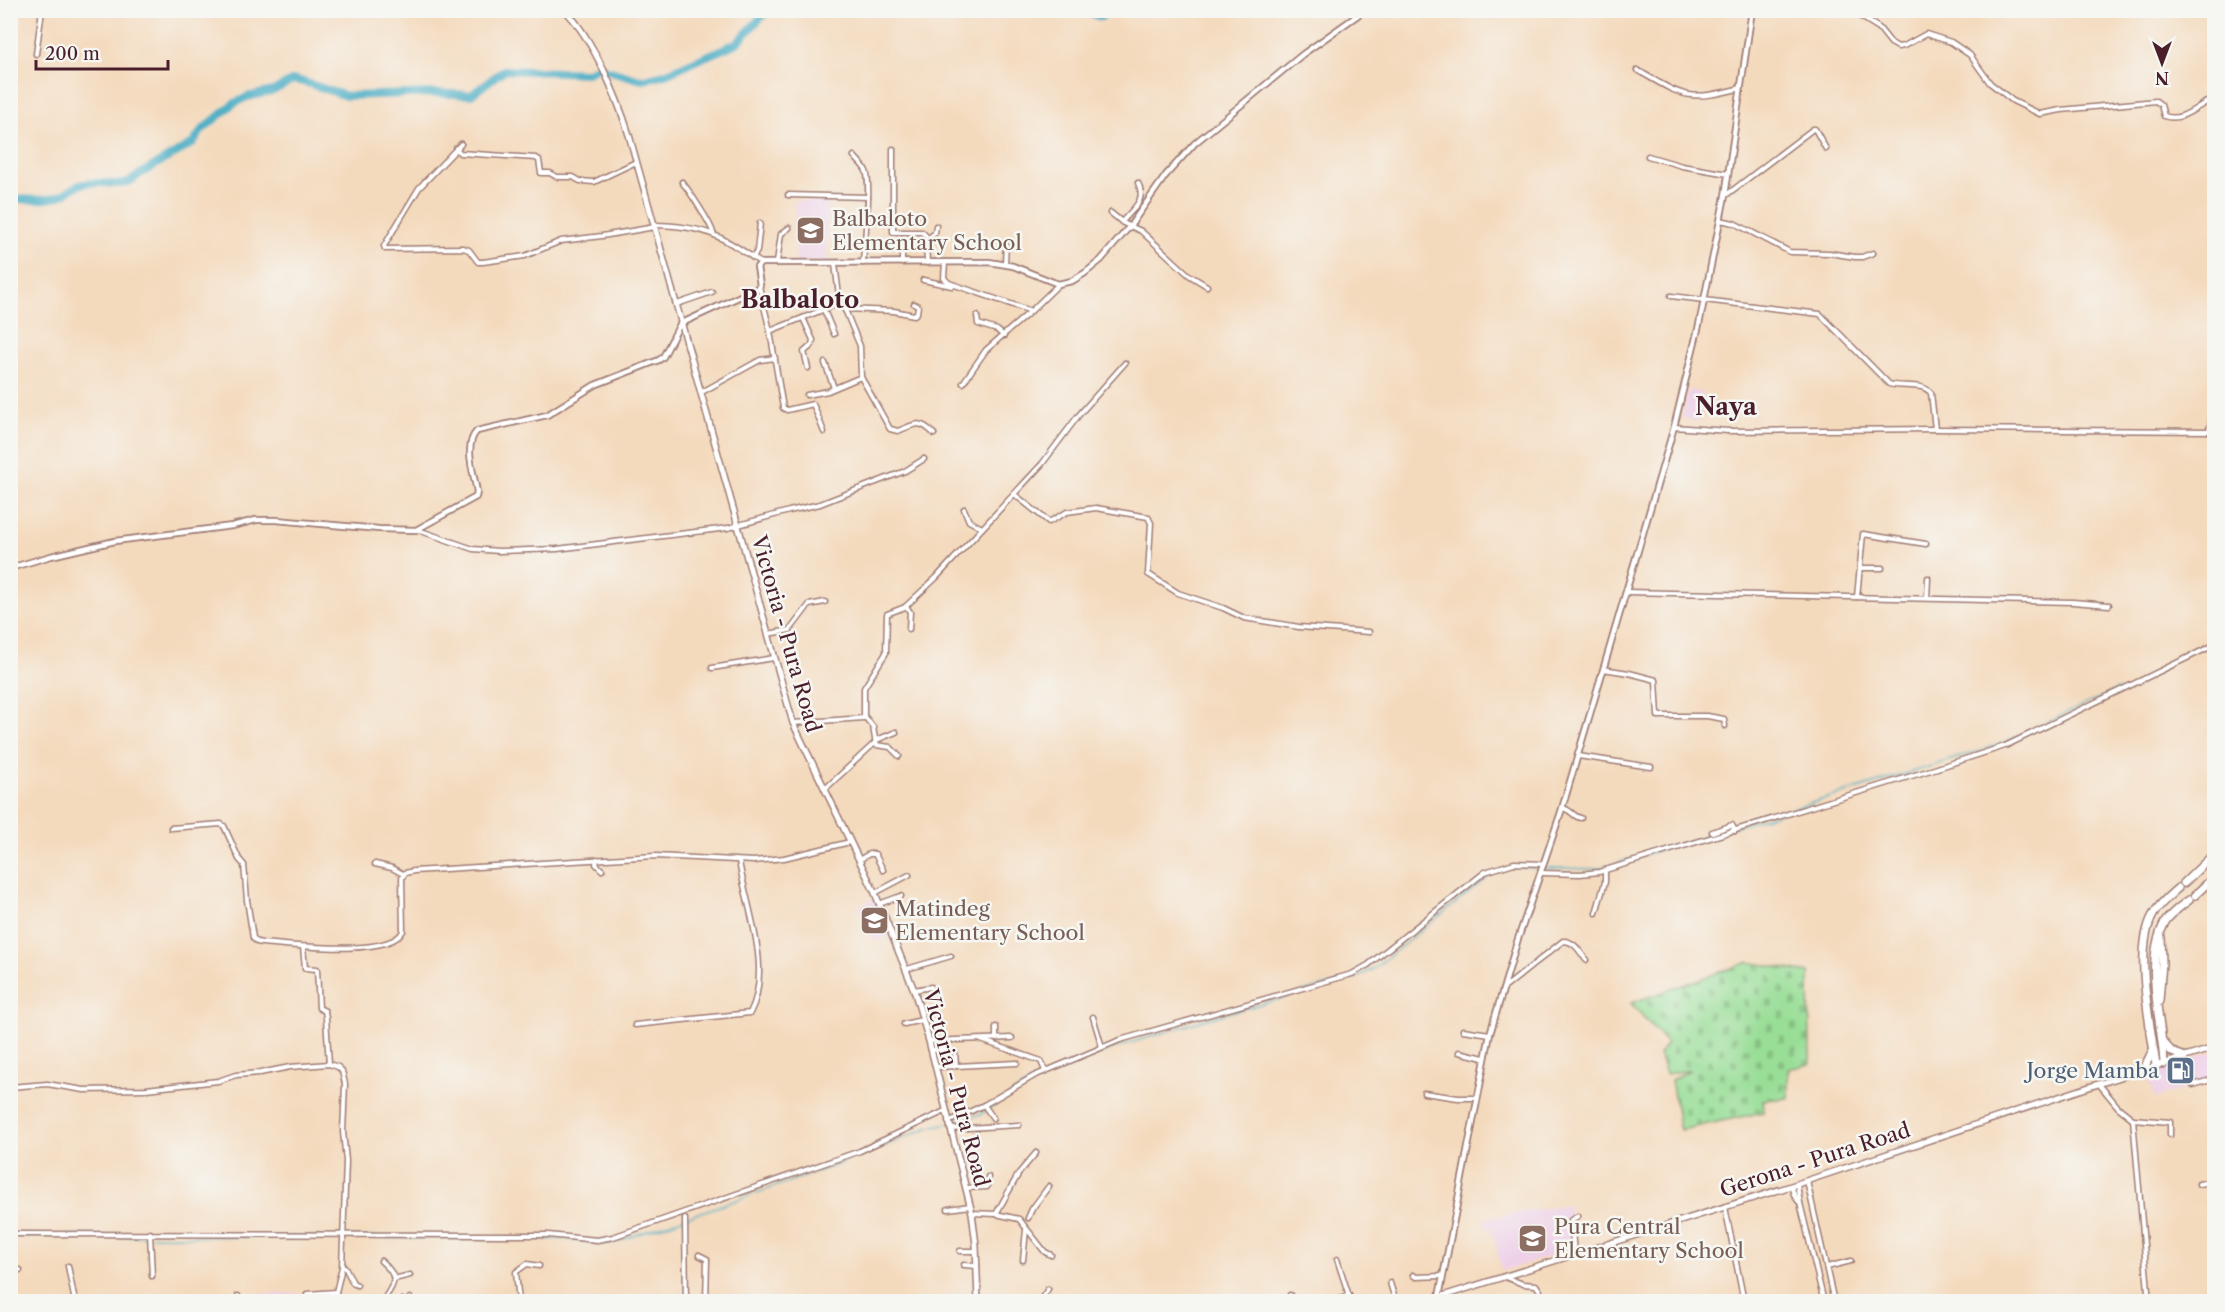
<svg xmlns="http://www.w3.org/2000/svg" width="2225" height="1312" font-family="'Libre Caslon Text',serif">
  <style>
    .built { fill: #eed0e7 }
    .cemetery { fill: url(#cemetery-stones); stroke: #727e61; stroke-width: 1.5 }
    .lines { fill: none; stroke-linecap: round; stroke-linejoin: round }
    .stream { stroke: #43aac2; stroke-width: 1.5 }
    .river { stroke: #43aac2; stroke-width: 8 }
    .minor-casing { stroke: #9f7c74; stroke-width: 7 }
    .tertiary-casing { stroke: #9f7c74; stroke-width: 8 }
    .secondary-casing { stroke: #9f7c74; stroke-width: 8 }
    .motorway-casing { stroke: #9f7c74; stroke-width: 10 }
    .minor { stroke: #fff; stroke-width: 4 }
    .tertiary { stroke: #fff; stroke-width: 4.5 }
    .secondary { stroke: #fff; stroke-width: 5 }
    .motorway { stroke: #fff; stroke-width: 7 }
    .labels { text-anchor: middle; stroke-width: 5; stroke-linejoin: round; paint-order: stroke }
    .education-label { font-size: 21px; fill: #785e54; stroke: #f6f6f2; text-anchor: start }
    .street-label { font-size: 21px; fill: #4a1f2b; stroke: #f6f6f2 }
    .service-label { font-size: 21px; fill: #4e5e75; stroke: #f6f6f2; text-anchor: end }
    .quarter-label { font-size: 24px; font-weight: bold; fill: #4a1f2b; stroke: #f6f6f2 }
  </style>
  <defs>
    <pattern id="cemetery-stones" width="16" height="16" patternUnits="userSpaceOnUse" patternTransform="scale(1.5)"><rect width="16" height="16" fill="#99de97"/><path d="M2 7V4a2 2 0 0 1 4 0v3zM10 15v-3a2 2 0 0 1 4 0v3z" fill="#85be82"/></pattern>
  </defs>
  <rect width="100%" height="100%" fill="#f6f6f2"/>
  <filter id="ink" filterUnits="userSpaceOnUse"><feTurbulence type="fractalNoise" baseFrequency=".0167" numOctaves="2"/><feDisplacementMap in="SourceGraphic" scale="12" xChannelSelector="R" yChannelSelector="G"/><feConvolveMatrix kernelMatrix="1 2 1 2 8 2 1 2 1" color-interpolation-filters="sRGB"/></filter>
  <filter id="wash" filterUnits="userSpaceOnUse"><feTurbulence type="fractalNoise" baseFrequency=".008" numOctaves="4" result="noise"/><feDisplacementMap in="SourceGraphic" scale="24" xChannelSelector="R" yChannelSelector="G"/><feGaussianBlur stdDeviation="1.35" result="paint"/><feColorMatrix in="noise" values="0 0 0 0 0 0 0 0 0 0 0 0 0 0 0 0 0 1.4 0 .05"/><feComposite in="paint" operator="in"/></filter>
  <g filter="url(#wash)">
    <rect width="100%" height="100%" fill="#f4dabd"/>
    <g class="built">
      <path d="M795 201H827V262H796Z"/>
      <path d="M1688 390 1704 393 1698 422 1682 418Z"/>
      <path d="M875 898 891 935 875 942 858 907Z"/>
      <path d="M2214 1052V1079L2155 1098 2146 1073Z"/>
      <path d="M1568 1204 1573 1249 1502 1271 1491 1228 1486 1229 1484 1219Z"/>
      <path d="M299 1293 301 1301H250L249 1295Z"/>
    </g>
    <path class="cemetery" d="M1749 962 1809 973 1810 1064 1788 1069V1098L1763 1100 1764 1112 1680 1130 1671 1080 1690 1070 1666 1074 1659 1054 1667 1043 1631 1003Z"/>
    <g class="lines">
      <g class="stream">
        <path d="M955 1121 981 1114 1023 1087 1111 1049 1210 1018 1355 978 1373 969 1492 874 1513 867 1598 869 1999 745 2119 689"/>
        <path d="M10 1236H148"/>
        <path d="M152 1236 562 1239 610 1244 834 1166 930 1127 948 1123"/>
      </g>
      <g class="river">
        <path d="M1080 10 1101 17 1106 10"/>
        <path d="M10 198C26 200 48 202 62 195 69 192 75 185 83 184 105 178 120 193 140 174L193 143 202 130 233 104 247 97 273 91 293 80 304 82 346 96 437 93 471 95 504 70 588 73 597 67 641 80 665 74 737 43 768 10"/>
      </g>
    </g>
  </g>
  <g filter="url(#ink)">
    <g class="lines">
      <defs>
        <g id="minor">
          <path d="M1850 10 1879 28 1891 43 1898 47 1904 46 1926 34 1951 42 1970 55 1990 83 2013 101 2040 114 2061 110 2156 101 2161 105 2164 116C2181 122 2193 109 2207 102"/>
          <path d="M36 54 42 10"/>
          <path d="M1637 70C1684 97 1687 102 1741 88"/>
          <path d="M461 144 419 188 384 246 385 249 463 248 469 250 478 262H483L525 256 561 241 602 236 655 227"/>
          <path d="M456 148 460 153 536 158 539 160 541 173H550L557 177H573L580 181 594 182 636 162"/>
          <path d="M893 149V232H922L928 238"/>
          <path d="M854 156C858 161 864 166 866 171 872 186 864 244 863 263"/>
          <path d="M1648 156 1682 166 1728 174"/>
          <path d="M682 182C688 189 712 225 713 233"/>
          <path d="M788 195 868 197"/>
          <path d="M1725 196 1813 129H1815L1826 149"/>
          <path d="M1111 213 1123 223 1141 231 1189 275 1207 286"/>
          <path d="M1720 220 1734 223 1790 252 1829 253 1855 257H1862L1873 253"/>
          <path d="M1122 222C1133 208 1147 201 1138 183"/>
          <path d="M654 225C704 226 721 235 761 263"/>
          <path d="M753 258 757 251 760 223"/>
          <path d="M777 262 781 234 789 228"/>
          <path d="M945 262 944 278 949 283 1031 311 1059 284"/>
          <path d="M902 263V240"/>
          <path d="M927 263 926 240 935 233 936 226"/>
          <path d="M1005 264 1006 242"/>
          <path d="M923 280 952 286"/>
          <path d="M759 286 770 331 840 303 835 264"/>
          <path d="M1671 296 1820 314 1889 384C1903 388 1922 382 1931 393L1935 429"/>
          <path d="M840 303 846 312 860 346 861 377 890 429 898 431C914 425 919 418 934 434"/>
          <path d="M677 304 712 292"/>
          <path d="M845 309 894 311 914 315 917 313 918 306 914 304"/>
          <path d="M824 310 834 334"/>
          <path d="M977 316 978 324 997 330 1004 336"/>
          <path d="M803 318 813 340 812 345 804 352 808 368"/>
          <path d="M770 331 783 408 787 410 813 404 824 432"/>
          <path d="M825 363 834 388"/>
          <path d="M963 383 986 350 1031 311"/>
          <path d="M702 392 760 360 775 358"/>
          <path d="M807 395 828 391 861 377"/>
          <path d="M1674 427 1728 431 1935 429 2214 431"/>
          <path d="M2209 431 2214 406"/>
          <path d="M1014 494 1049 522 1067 512 1096 508 1148 517 1151 523 1148 574 1178 593 1223 608 1244 618 1299 627 1369 632"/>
          <path d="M964 509 969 521 982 528"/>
          <path d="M418 530 473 549 499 551 557 549 728 528 789 511 820 504 905 471 924 459"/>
          <path d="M1860 568H1882"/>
          <path d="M1626 592 2073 602 2109 605"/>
          <path d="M1857 597 1863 534 1926 544"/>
          <path d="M1927 598 1928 578"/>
          <path d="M906 606 910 612 909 629"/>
          <path d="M768 634 790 630 809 605 825 602"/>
          <path d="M712 668 774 658"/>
          <path d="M1603 669 1629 673 1656 680 1658 716H1707L1724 719 1725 726"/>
          <path d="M865 717 873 727 876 745 890 747 899 756"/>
          <path d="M793 723 864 718V688L886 653 887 614 905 607 936 578 1042 464 1078 416 1125 363"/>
          <path d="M1578 756 1651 767"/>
          <path d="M825 789 879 739 896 732"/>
          <path d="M1562 808C1571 809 1573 817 1581 818"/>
          <path d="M171 828 221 824 224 826 239 859 244 865 247 900 253 938 257 942 262 943C289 945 390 958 403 931L402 878 405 873 414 871 655 856 754 861 784 858 850 842"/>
          <path d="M1712 832 1732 825 1735 831"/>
          <path d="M597 859 596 864 602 870"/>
          <path d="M859 860 869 854H875L883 870"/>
          <path d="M375 864 392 868 403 874"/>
          <path d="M1541 873 1580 874 1599 872 1931 770 2005 746 2214 645"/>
          <path d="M875 893 909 875"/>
          <path d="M879 904 901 896"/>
          <path d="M1596 913 1605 882V870"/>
          <path d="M303 947 305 968 317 969 319 1008 325 1011 326 1018 329 1064"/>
          <path d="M907 969 951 956"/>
          <path d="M1503 989 1563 941C1575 941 1580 952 1586 960"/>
          <path d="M914 990 931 987"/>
          <path d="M1093 1017 1102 1047"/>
          <path d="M904 1024 922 1020"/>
          <path d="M635 1025 750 1013C773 969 746 906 739 861"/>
          <path d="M996 1027V1039"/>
          <path d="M1463 1030 1490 1034"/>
          <path d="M981 1040 1041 1061 1045 1071"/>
          <path d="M929 1041 1012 1038"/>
          <path d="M931 1050 946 1049"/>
          <path d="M955 1052 956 1066"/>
          <path d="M1459 1052 1484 1058"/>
          <path d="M936 1067 1017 1063"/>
          <path d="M2099 1084 2118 1107 2133 1119 2149 1302"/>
          <path d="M2193 1085 2214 1079"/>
          <path d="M10 1087 47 1084 84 1090 146 1089 218 1081 236 1075 260 1073 290 1067 329 1064 338 1067 342 1071 345 1084 343 1132 346 1161 342 1267 336 1292V1302"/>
          <path d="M1424 1093 1458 1098H1477"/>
          <path d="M984 1105 993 1118"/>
          <path d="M2133 1119 2170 1122V1135"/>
          <path d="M948 1122 984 1105 1034 1076 1120 1040 1352 974 1368 965 1485 872 1514 863 1544 864"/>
          <path d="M950 1129 1019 1125"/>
          <path d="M1807 1181 1834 1302"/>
          <path d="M1797 1184 1800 1203"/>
          <path d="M2199 1184 2214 1181"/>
          <path d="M1791 1186 1795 1197 1800 1203 1824 1302"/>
          <path d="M966 1188 987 1187 988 1177"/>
          <path d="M1725 1207 1744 1302"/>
          <path d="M948 1209 970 1206"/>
          <path d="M972 1213 996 1214 1019 1173 1036 1153"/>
          <path d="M996 1214 1019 1219 1045 1252 1051 1255"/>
          <path d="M1028 1218 1032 1209 1049 1186"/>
          <path d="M685 1219 686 1302"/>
          <path d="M150 1233 152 1276"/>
          <path d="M10 1234 548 1235 597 1240 613 1237 860 1151 945 1111"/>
          <path d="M960 1251H976"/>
          <path d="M1574 1253 1571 1220 1578 1216"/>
          <path d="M699 1255 707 1259 706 1302"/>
          <path d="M1337 1259 1351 1302"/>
          <path d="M1023 1260 1026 1230"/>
          <path d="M381 1261C401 1278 394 1284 382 1302"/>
          <path d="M964 1265 977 1266"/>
          <path d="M68 1266 75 1302"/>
          <path d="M342 1267H345L353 1283 357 1285"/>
          <path d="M1827 1267 1851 1261"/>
          <path d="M10 1271 20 1270"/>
          <path d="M1413 1275 1416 1277 1443 1276"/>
          <path d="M1505 1277 1523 1284 1536 1285 1540 1291 1542 1302"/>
          <path d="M394 1279 410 1275"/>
          <path d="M1390 1283 1396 1302"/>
          <path d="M307 1294 336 1292"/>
          <path d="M1290 1295 1291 1302"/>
          <path d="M238 1296 239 1302"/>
          <path d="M410 1298V1302"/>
          <path d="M402 1302V1300"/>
          <path d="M519 1302 516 1272 527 1264 539 1266"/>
          <path d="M694 1302V1301"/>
          <path d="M1039 1302 1048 1289"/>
          <path d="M1332 1302 1349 1295"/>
        </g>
        <g id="tertiary">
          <path d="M10 568 51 556 115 541 232 526 256 520H276L379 529 416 530 476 497 477 492C474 474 463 445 477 431L547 415 595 385 659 360 663 357 680 324 758 288 760 285 757 267 761 263 989 262 1013 266 1058 284 1072 281 1085 273 1101 260 1130 226 1166 175 1195 143 1303 54 1365 10"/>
          <path d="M1439 1297 1490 1034 1517 942 1561 812 1611 643 1674 427 1699 325 1725 196 1752 10"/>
        </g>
        <g id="secondary">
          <path d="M565 10C593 39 617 96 629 135L793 723 875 893 914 990 929 1041 972 1213 976 1245 978 1302"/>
          <path d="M1424 1302 1791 1186 2098 1084 2214 1048"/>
        </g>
        <g id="motorway">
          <path d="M2184 883 2214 854"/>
          <path d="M2195 895 2214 877"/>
          <path d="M2159 1001 2162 963 2161 937"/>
          <path d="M2163 1042 2172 1052 2185 1057"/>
          <path d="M2164 1064C2162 1020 2143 962 2165 922 2171 913 2181 906 2189 900"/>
          <path d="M2156 1066C2151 1026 2133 951 2153 915 2159 904 2169 896 2178 888"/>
          <path d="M2143 1070 2153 1050"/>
        </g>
      </defs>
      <use href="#minor" class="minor-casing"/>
      <use href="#tertiary" class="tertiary-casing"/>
      <use href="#secondary" class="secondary-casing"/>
      <use href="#motorway" class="motorway-casing"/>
      <use href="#minor" class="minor"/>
      <use href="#tertiary" class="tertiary"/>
      <use href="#secondary" class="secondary"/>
      <use href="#motorway" class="motorway"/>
    </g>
  </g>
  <defs>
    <symbol id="school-square" viewBox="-11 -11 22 22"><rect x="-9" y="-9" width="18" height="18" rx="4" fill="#8d6e63" stroke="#f6f6f2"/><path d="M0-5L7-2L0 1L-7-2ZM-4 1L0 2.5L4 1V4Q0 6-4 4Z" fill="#fff"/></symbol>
    <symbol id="fuel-square" viewBox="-11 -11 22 22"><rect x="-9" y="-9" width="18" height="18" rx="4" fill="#5c6f8a" stroke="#f6f6f2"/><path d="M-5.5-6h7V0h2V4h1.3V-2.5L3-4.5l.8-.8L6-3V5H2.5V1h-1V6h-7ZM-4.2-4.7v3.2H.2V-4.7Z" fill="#fff"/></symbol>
  </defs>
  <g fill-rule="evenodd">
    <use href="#school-square" x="794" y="214" width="33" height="33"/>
    <use href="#school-square" x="858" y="904" width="33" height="33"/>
    <use href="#fuel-square" x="2164" y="1054" width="33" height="33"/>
    <use href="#school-square" x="1516" y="1222" width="33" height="33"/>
  </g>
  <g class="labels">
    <g class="education-label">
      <text x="832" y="226">Balbaloto<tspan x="832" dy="24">Elementary School</tspan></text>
      <text x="895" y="916">Matindeg<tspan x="895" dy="24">Elementary School</tspan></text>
      <text x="1554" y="1234">Pura Central<tspan x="1554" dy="24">Elementary School</tspan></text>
    </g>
    <g class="street-label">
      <text transform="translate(786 634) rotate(74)" y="7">Victoria - Pura Road</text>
      <text transform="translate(956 1088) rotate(75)" y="7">Victoria - Pura Road</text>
      <text transform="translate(1815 1160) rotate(-18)" y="7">Gerona - Pura Road</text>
    </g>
    <g class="service-label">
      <text x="2159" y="1078">Jorge Mamba</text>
    </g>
    <g class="quarter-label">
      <text x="800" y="308">Balbaloto</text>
      <text x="1726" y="415">Naya</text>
    </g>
  </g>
  <rect width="2225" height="1312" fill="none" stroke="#f6f6f2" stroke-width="36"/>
  <g transform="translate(2162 63) rotate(180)" stroke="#f6f6f2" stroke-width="4.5" paint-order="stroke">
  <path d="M0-4.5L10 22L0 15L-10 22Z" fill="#4a1f2b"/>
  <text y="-9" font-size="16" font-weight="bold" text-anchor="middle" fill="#4a1f2b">N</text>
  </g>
  <path d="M36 60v9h132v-9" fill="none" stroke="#4a1f2b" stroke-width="3"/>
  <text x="45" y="60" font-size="18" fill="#4a1f2b" stroke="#f6f6f2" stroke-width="4.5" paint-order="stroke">200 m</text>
</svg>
